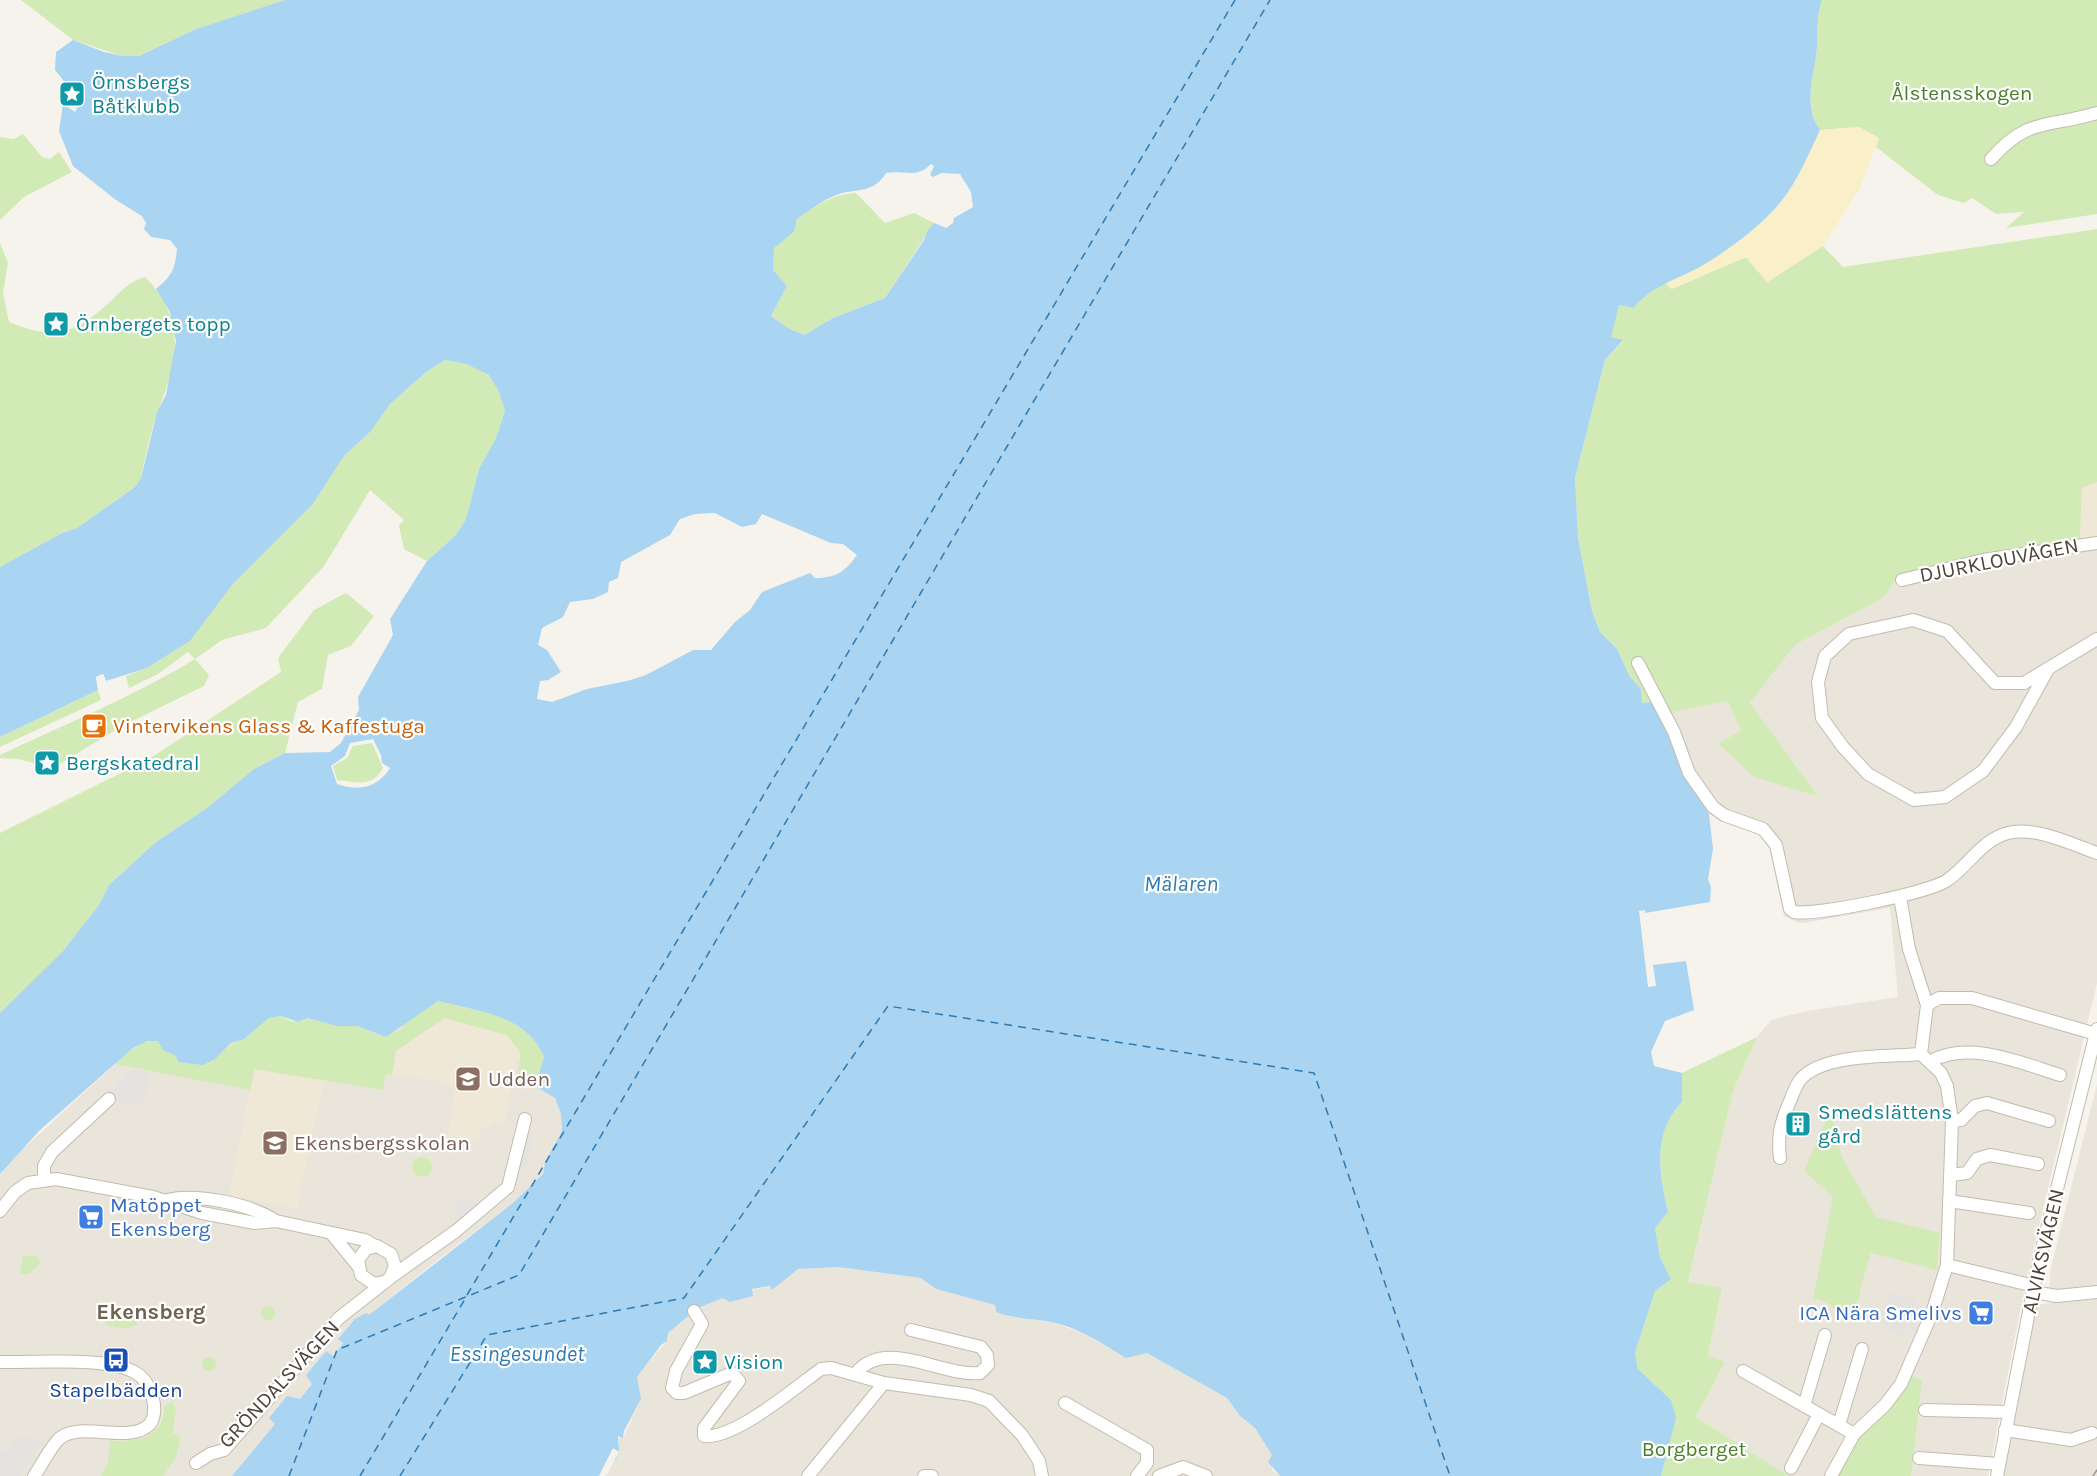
<svg xmlns="http://www.w3.org/2000/svg" width="2097" height="1476" font-family="Karla,sans-serif">
  <style>
    .residential { fill: #eae5da }
    .education { fill: #efe8d6 }
    .green { fill: #d2eab5 }
    .sand { fill: #f9efc9 }
    .parking { fill: #e5e3e0 }
    .water { fill: #a9d4f2; fill-rule: evenodd }
    .pier { fill: #f6f3ec }
    .lines { fill: none; stroke-linecap: round; stroke-linejoin: round }
    .ferry { stroke: #2e7ab2; stroke-width: 1.5; stroke-dasharray: 8 6; stroke-linecap: butt }
    .minor-casing { stroke: #c2bbae; stroke-width: 14 }
    .minor { stroke: #fff; stroke-width: 12 }
    .tram { stroke: #9a9a9a; stroke-width: 1.5 }
    .labels { text-anchor: middle; stroke-width: 4.5; stroke-linejoin: round; paint-order: stroke }
    .culture-label { font-size: 21px; fill: #0d838f; stroke: #fff; text-anchor: start }
    .park-label { font-size: 21px; fill: #4a7f2a; stroke: #fff }
    .street-label { font-size: 21px; fill: #4b4439; stroke: #fff }
    .food-label { font-size: 21px; fill: #c56008; stroke: #fff; text-anchor: start }
    .education-label { font-size: 21px; fill: #785e54; stroke: #fff; text-anchor: start }
    .shop-label { font-size: 21px; fill: #366cbe; stroke: #fff; text-anchor: start }
    .transit-label { font-size: 21px; fill: #164399; stroke: #fff }
    .water-label { font-size: 22px; font-style: italic; fill: #2e7ab2; stroke: #fff }
    .neighbourhood-label { font-size: 22px; font-weight: bold; fill: #6e6250; stroke: #fff }
  </style>
  <rect width="100%" height="100%" fill="#f6f3ec"/>
  <g class="residential">
    <path d="M2097 537V983L2025 1285 1988 1476H1788L1696 1417 1725 1362 1708 1355 1722 1289 1688 1283 1733 1091 1757 1037 1771 1020 1807 1011 1898 997 1890 908 1799 923 1784 916 1769 845 1762 836 1747 828 1709 814 1682 771 1665 728 1651 702 1672 712 1728 701 1741 730 1720 744 1817 795 1750 703 1795 645 1883 598 1898 575 2080 538Z"/>
    <path d="M421 1014 496 1016 555 1098 561 1114 562 1131 545 1162 543 1174 513 1203 440 1258 339 1339 343 1343 332 1356 326 1351 306 1375 313 1384 232 1476H163L176 1458 181 1438 173 1434 176 1410 164 1407 161 1422 153 1435 135 1441H110L108 1462 101 1476H0V1174L14 1157 133 1048 336 1026Z"/>
    <path d="M2097 1084V1289L2061 1293 2049 1290 2051 1268Z"/>
    <path d="M838 1267 921 1278 936 1289 995 1305 996 1312 1007 1316 1051 1322 1080 1332 1126 1357 1147 1353 1227 1398 1240 1416 1255 1428 1273 1455 1272 1470 1280 1476H606L613 1460H616L619 1450V1435L623 1438 641 1399 636 1377 667 1341 668 1333 698 1308 723 1298 753 1295 752 1290 771 1286V1289L798 1269Z"/>
    <path d="M2097 1296V1476H2002L2036 1305Z"/>
  </g>
  <g class="education">
    <path d="M2097 482V537L2080 538 2082 488Z"/>
    <path d="M444 1018 507 1035 521 1054 520 1061 516 1060 504 1124 492 1122 491 1128 481 1126 478 1141 448 1135 456 1084 392 1074 396 1051Z"/>
    <path d="M254 1069 324 1080 297 1208 229 1196Z"/>
  </g>
  <g class="green">
    <path d="M21 0H285L196 29 139 56H122L73 40Z"/>
    <path d="M1822 0H2097V214L2006 228 2024 212 1996 214 1972 198 1964 203 1938 195 1876 147 1879 138 1859 127 1820 130C1804 108 1812 81 1816 57 1819 37 1815 19 1822 0Z"/>
    <path d="M23 134 42 157 50 159 59 152 72 172 24 197 0 220V137L14 139Z"/>
    <path d="M856 193 885 223 914 213 934 223 885 298 833 318 804 335 788 328 771 316 787 286 773 270 774 248 794 232 797 219C815 206 833 194 856 193Z"/>
    <path d="M2097 229V482L2082 488 2080 538 1899 575 1883 598 1795 645 1750 703 1818 796 1754 777 1719 744 1741 730 1728 701 1672 712 1651 702 1642 703 1641 689 1630 677 1617 649 1600 632 1592 611 1578 538 1575 478 1605 360 1623 341 1610 337 1619 305 1634 308C1641 299 1655 284 1666 283L1672 289 1746 257 1767 282 1823 246 1843 267Z"/>
    <path d="M0 243 8 263 3 293 9 322C54 341 75 334 111 301 122 290 130 281 145 277 187 320 178 360 158 411 151 428 145 459 141 478L135 487 77 528 62 533 0 567Z"/>
    <path d="M445 360 466 364 489 375 499 392 505 411 496 438 479 469 466 519 456 535 427 561 404 549 399 526 404 520 370 490 324 566 266 628 222 640 195 659 209 675 204 686 124 725 53 768 18 759 0 758V755C65 724 133 697 195 659L188 652 158 674 129 688 126 676 147 668 190 641 233 584 313 504 344 456 371 431 390 404 426 372Z"/>
    <path d="M346 593 374 616 351 646 328 655 322 689 298 702 285 753 254 769 207 808 156 842 109 885 99 905 63 951 0 1013V833L149 759 281 672 278 658 314 610Z"/>
    <path d="M98 690 101 700 0 747V737Z"/>
    <path d="M372 743 383 768C372 788 357 782 337 780L333 766 347 758 353 746Z"/>
    <path d="M438 1001C477 1011 527 1015 544 1057L535 1086 516 1083 521 1054 507 1035 444 1018 396 1051 392 1074 385 1075 383 1090 255 1069 250 1090 115 1064C129 1052 139 1041 158 1040L163 1050 226 1049 269 1018 281 1016C291 1022 296 1024 306 1018L336 1026H357L380 1036 400 1030 407 1021Z"/>
    <path d="M1757 1037 1733 1091 1688 1282 1722 1288 1708 1355 1725 1362 1696 1417 1788 1476H1661L1675 1418 1671 1400 1638 1369 1635 1353 1655 1291 1671 1279 1660 1257 1655 1228 1668 1212C1659 1174 1652 1133 1682 1102V1073Z"/>
    <path d="M1831 1109 1842 1158 1876 1217 1940 1233 1937 1270 1871 1253 1861 1286 1855 1322C1839 1316 1830 1299 1813 1299L1833 1197 1804 1171Z"/>
    <circle cx="422" cy="1167" r="10"/>
    <path d="M23 1255 38 1257 40 1263 29 1274H20Z"/>
    <path d="M111 1304 135 1309 137 1324 127 1329 106 1325 101 1311Z"/>
    <circle cx="268" cy="1313" r="7"/>
    <circle cx="209" cy="1364" r="7"/>
    <path d="M1912 1376 1922 1380 1911 1476H1837L1860 1434 1888 1411Z"/>
    <path d="M172 1401 176 1410 173 1433 181 1438 176 1458 163 1476H101L108 1462 110 1441C137 1441 163 1440 164 1407Z"/>
  </g>
  <path class="sand" d="M1859 127 1879 138 1859 190 1823 246 1767 282 1746 257 1671 289 1666 283C1707 263 1762 231 1788 192 1801 173 1810 151 1820 130Z"/>
  <g class="parking">
    <path d="M1866 902 1860 913 1803 923 1808 911Z"/>
    <path d="M132 1069 151 1073 144 1106 101 1099Z"/>
    <path d="M521 1130 533 1133 526 1171 513 1169Z"/>
    <path d="M458 1199 477 1202 475 1210 454 1226Z"/>
    <path d="M1889 1292 1916 1299 1914 1304 1922 1307 1915 1331 1907 1329 1904 1337 1880 1326Z"/>
    <path d="M16 1438H36L42 1443 20 1476H0V1449L6 1453Z"/>
  </g>
  <path class="water" d="M285 0H1822C1815 19 1819 37 1816 57 1812 81 1804 108 1820 130 1810 151 1801 173 1788 192 1768 222 1730 249 1700 267 1676 280 1650 286 1634 308L1619 305 1611 337 1623 340 1605 360 1575 478 1578 538 1592 611 1600 632 1617 649 1630 677 1641 689 1642 703 1651 702 1665 728 1682 771 1709 814 1713 849 1708 879 1711 887 1710 902 1645 913V910L1639 911 1648 987 1656 986 1653 965 1686 961 1694 1010 1665 1021 1651 1052 1654 1066 1682 1073V1102C1652 1133 1659 1174 1668 1212L1655 1228 1660 1257 1671 1279 1655 1291 1635 1353 1638 1369 1671 1400 1676 1418 1661 1476H1280L1268 1462 1272 1455 1255 1428 1240 1416 1227 1398 1147 1353 1126 1358C1103 1344 1078 1327 1051 1322 1032 1318 1014 1319 996 1312L995 1305 936 1289 921 1278 838 1267 798 1269 772 1290 770 1286 752 1289 753 1296 730 1302 723 1298 698 1308 668 1333 667 1341 661 1345 637 1377 641 1399 624 1431 623 1438 618 1436 619 1450 616 1460H613L606 1476H232L275 1424 269 1418 287 1396 300 1399 312 1384 306 1375 326 1351 333 1356 343 1343 338 1339 355 1319 366 1313 369 1315 513 1203 543 1174 545 1162 562 1131 561 1114 555 1098 535 1086 544 1057C527 1015 477 1011 438 1001L386 1037 357 1026H336L307 1018 298 1022 281 1016 269 1018 244 1039 231 1043 215 1059 203 1065 179 1062 175 1055 163 1050 158 1041H148L133 1048 40 1130 0 1174V1013L63 951 99 905 109 885 156 842 207 808 254 769 285 753 330 752 341 743 359 710 358 697 393 635 390 619 427 561 456 535 466 519 479 469 496 438 505 411 499 392 489 375 466 364 445 360 426 372 390 404 371 431 344 456 313 504 233 584 190 641 147 668 106 681 103 674 96 677 98 690 0 737V567L62 533 77 528 135 487 141 478 157 412 166 395 176 341 170 312 156 289C172 276 175 269 177 249L170 240 151 237 144 229 146 223 142 216 116 200 73 166 59 131 63 104 75 112 84 97 83 82 67 85 55 70 56 52 73 40 104 52 122 56H139L196 29ZM931 164 934 166 930 175 933 177 942 173 960 174 971 192 973 207 954 218 953 223 946 228 934 223 928 230 924 240 885 298 833 318 804 335 788 328 771 316 787 286 773 270 774 248 794 232 797 219C810 210 824 199 839 194 858 188 873 194 886 173 904 170 917 179 931 164ZM715 513 742 527 756 524 762 514 831 543 843 544 857 555C845 572 836 578 815 578L810 573 762 592 750 610 735 622 711 650H693L646 675 627 681 587 689 552 702 537 699 540 681 548 680 561 672 547 650 538 645 542 628 563 617 570 602 593 599 608 592 609 582 618 578 621 562 670 535 680 519 695 514ZM373 739 381 755 382 763 390 768C378 787 360 792 337 784L331 766 345 756 350 743Z"/>
  <g class="pier">
    <path d="M103 674 106 681 126 676V679L106 684 102 678 99 679 101 689 98 690 96 677Z"/>
    <path d="M613 1448 619 1452 606 1476H599Z"/>
  </g>
  <g class="lines">
    <g class="ferry">
      <path d="M467 1295 1235 0"/>
      <path d="M289 1476 337 1350 519 1275 1270 0"/>
      <path d="M360 1476 465 1299"/>
      <path d="M400 1476 487 1335 684 1298 888 1006 1314 1073 1450 1476"/>
    </g>
    <defs>
      <g id="minor">
        <path d="M1991 159C2029 116 2049 128 2097 113"/>
        <path d="M1902 580 1983 560 2097 543"/>
        <path d="M1638 663 1674 732 1689 773 1713 807 1724 815 1763 829 1776 845 1790 909 1794 912C1815 916 1927 893 1946 881 1968 867 1981 840 2008 833 2035 826 2071 844 2097 853"/>
        <path d="M2047 671 2016 727 1983 771 1945 797 1914 800 1868 774 1843 747 1822 718 1818 682 1825 656 1849 634 1913 620 1947 631 1995 683H2024L2097 639"/>
        <path d="M1927 1005 1939 998H1972L2096 1034"/>
        <path d="M1931 1061C1970 1040 2021 1063 2060 1075"/>
        <path d="M1952 1121 1961 1120 1975 1106 1987 1103 2049 1121"/>
        <path d="M1780 1158C1777 1135 1781 1122 1790 1101 1793 1094 1796 1085 1800 1080 1822 1053 1889 1057 1921 1054"/>
        <path d="M1951 1175 1967 1173 1977 1159 1990 1155 2038 1164"/>
        <path d="M44 1179V1166L52 1152 109 1099"/>
        <path d="M167 1200C198 1193 250 1204 276 1221"/>
        <path d="M1949 1201 2029 1213"/>
        <path d="M0 1211 15 1192 28 1183 56 1179 153 1197 202 1213 255 1223 276 1221 365 1240 375 1246"/>
        <path d="M331 1233 358 1266"/>
        <path d="M1947 1265 2034 1286"/>
        <path d="M391 1277 456 1231 508 1187 525 1119"/>
        <path d="M2033 1292 2057 1296 2097 1292"/>
        <path d="M694 1311 702 1324 676 1371 672 1388 677 1393H684L732 1373 739 1381 704 1428V1436C734 1440 796 1387 821 1369L831 1368 884 1383"/>
        <path d="M0 1362C32 1363 110 1356 136 1373 145 1378 150 1388 153 1399 155 1407 155 1419 149 1425 129 1444 81 1421 60 1438 50 1447 42 1465 34 1476"/>
        <path d="M1743 1371 1854 1434"/>
        <path d="M856 1373C886 1337 942 1377 980 1373L988 1365 987 1355 981 1347 911 1330"/>
        <path d="M1065 1403 1147 1450V1463L1137 1476"/>
        <path d="M1804 1406 1825 1335"/>
        <path d="M1925 1410 2009 1412"/>
        <path d="M1839 1425 1862 1349"/>
        <path d="M2005 1430 2071 1440 2092 1433"/>
        <path d="M1919 1458 1999 1464"/>
        <path d="M196 1463 210 1454 224 1450 339 1318 390 1278 395 1266 391 1254 377 1246 366 1249 358 1260 361 1275 374 1284 385 1282"/>
        <path d="M1791 1468 1819 1414"/>
        <path d="M808 1476 884 1383 971 1395 989 1401 1022 1435 1039 1461 1042 1476"/>
        <path d="M924 1476H932"/>
        <path d="M1159 1476 1183 1467 1206 1476"/>
        <path d="M1831 1476 1854 1434 1885 1405 1901 1384 1932 1313 1947 1265 1952 1121 1947 1086 1941 1073 1921 1054 1927 1005 1909 949 1900 897"/>
        <path d="M1997 1476 2038 1265 2097 1029"/>
      </g>
    </defs>
    <use href="#minor" class="minor-casing"/>
    <use href="#minor" class="minor"/>
    <path class="tram" d="M2093 1476 2097 1470"/>
  </g>
  <defs>
    <symbol id="sight-square" viewBox="-11 -11 22 22"><rect x="-9" y="-9" width="18" height="18" rx="4" fill="#0f9aa8" stroke="#fff"/><path d="M0-6L1.8-2.2L6-1.7L2.9 1.2L3.7 5.4L0 3.3L-3.7 5.4L-2.9 1.2L-6-1.7L-1.8-2.2Z" fill="#fff"/></symbol>
    <symbol id="cafe-square" viewBox="-11 -11 22 22"><rect x="-9" y="-9" width="18" height="18" rx="4" fill="#e8710a" stroke="#fff"/><path d="M-5.5-4.5H6V0H3Q3 3.5 0 3.5H-2.5Q-5.5 3.5-5.5 0ZM3-3.2v2h1.7v-2ZM-6 4.5H4V6H-6Z" fill="#fff"/></symbol>
    <symbol id="school-square" viewBox="-11 -11 22 22"><rect x="-9" y="-9" width="18" height="18" rx="4" fill="#8d6e63" stroke="#fff"/><path d="M0-5L7-2L0 1L-7-2ZM-4 1L0 2.5L4 1V4Q0 6-4 4Z" fill="#fff"/></symbol>
    <symbol id="building-square" viewBox="-11 -11 22 22"><rect x="-9" y="-9" width="18" height="18" rx="4" fill="#0f9aa8" stroke="#fff"/><path d="M-4-6H4V6H1V3H-1V6H-4ZM-2.5-4.3h1.7v1.8h-1.7ZM.8-4.3h1.7v1.8H.8ZM-2.5-1h1.7V.8h-1.7ZM.8-1h1.7V.8H.8Z" fill="#fff"/></symbol>
    <symbol id="supermarket-square" viewBox="-11 -11 22 22"><rect x="-9" y="-9" width="18" height="18" rx="4" fill="#3f7fe0" stroke="#fff"/><path d="M-6-5.5h2.5l.6 2H6L4.5 2H-2.5L-4.4-4H-6ZM-1.5 3.2a1.3 1.3 0 1 0 .1 0ZM3 3.2a1.3 1.3 0 1 0 .1 0Z" fill="#fff"/></symbol>
    <symbol id="bus-square" viewBox="-11 -11 22 22"><rect x="-9" y="-9" width="18" height="18" rx="4" fill="#1a4fb4" stroke="#fff"/><path d="M-5-6H5V4H4V6H2V4H-2V6H-4V4H-5ZM-3.5-4V0h7V-4ZM-3.5 1.2v1.5H-2V1.2ZM2 1.2v1.5H3.5V1.2Z" fill="#fff"/></symbol>
  </defs>
  <g fill-rule="evenodd">
    <use href="#sight-square" x="57" y="79" width="30" height="30"/>
    <use href="#sight-square" x="41" y="309" width="30" height="30"/>
    <use href="#cafe-square" x="79" y="711" width="30" height="30"/>
    <use href="#sight-square" x="32" y="748" width="30" height="30"/>
    <use href="#school-square" x="453" y="1064" width="30" height="30"/>
    <use href="#building-square" x="1783" y="1109" width="30" height="30"/>
    <use href="#school-square" x="260" y="1128" width="30" height="30"/>
    <use href="#supermarket-square" x="76" y="1202" width="30" height="30"/>
    <use href="#supermarket-square" x="1966" y="1298" width="30" height="30"/>
    <use href="#bus-square" x="101" y="1345" width="30" height="30"/>
    <use href="#sight-square" x="690" y="1347" width="30" height="30"/>
  </g>
  <g class="labels">
    <g class="culture-label">
      <text x="92" y="89">Örnsbergs<tspan x="92" dy="24">Båtklubb</tspan></text>
      <text x="76" y="331">Örnbergets topp</text>
      <text x="66" y="770">Bergskatedral</text>
      <text x="1818" y="1119">Smedslättens<tspan x="1818" dy="24">gård</tspan></text>
      <text x="724" y="1369">Vision</text>
    </g>
    <g class="park-label">
      <text x="1962" y="100">Ålstensskogen</text>
      <text x="1694" y="1456">Borgberget</text>
    </g>
    <g class="street-label">
      <text transform="translate(1999 560) rotate(-11)" y="7">DJURKLOUVÄGEN</text>
      <text transform="translate(2043 1251) rotate(-77)" y="7">ALVIKSVÄGEN</text>
      <text transform="translate(279 1384) rotate(-47)" y="7">GRÖNDALSVÄGEN</text>
    </g>
    <g class="food-label">
      <text x="113" y="733">Vintervikens Glass &amp; Kaffestuga</text>
    </g>
    <g class="education-label">
      <text x="488" y="1086">Udden</text>
      <text x="294" y="1150">Ekensbergsskolan</text>
    </g>
    <g class="shop-label">
      <text x="110" y="1212">Matöppet<tspan x="110" dy="24">Ekensberg</tspan></text>
      <text x="1962" y="1320" text-anchor="end">ICA Nära Smelivs</text>
    </g>
    <g class="transit-label">
      <text x="116" y="1397">Stapelbädden</text>
    </g>
    <g class="water-label">
      <text x="1181" y="891">Mälaren</text>
      <text x="517" y="1361">Essingesundet</text>
    </g>
    <g class="neighbourhood-label">
      <text x="151" y="1319">Ekensberg</text>
    </g>
  </g>
</svg>
